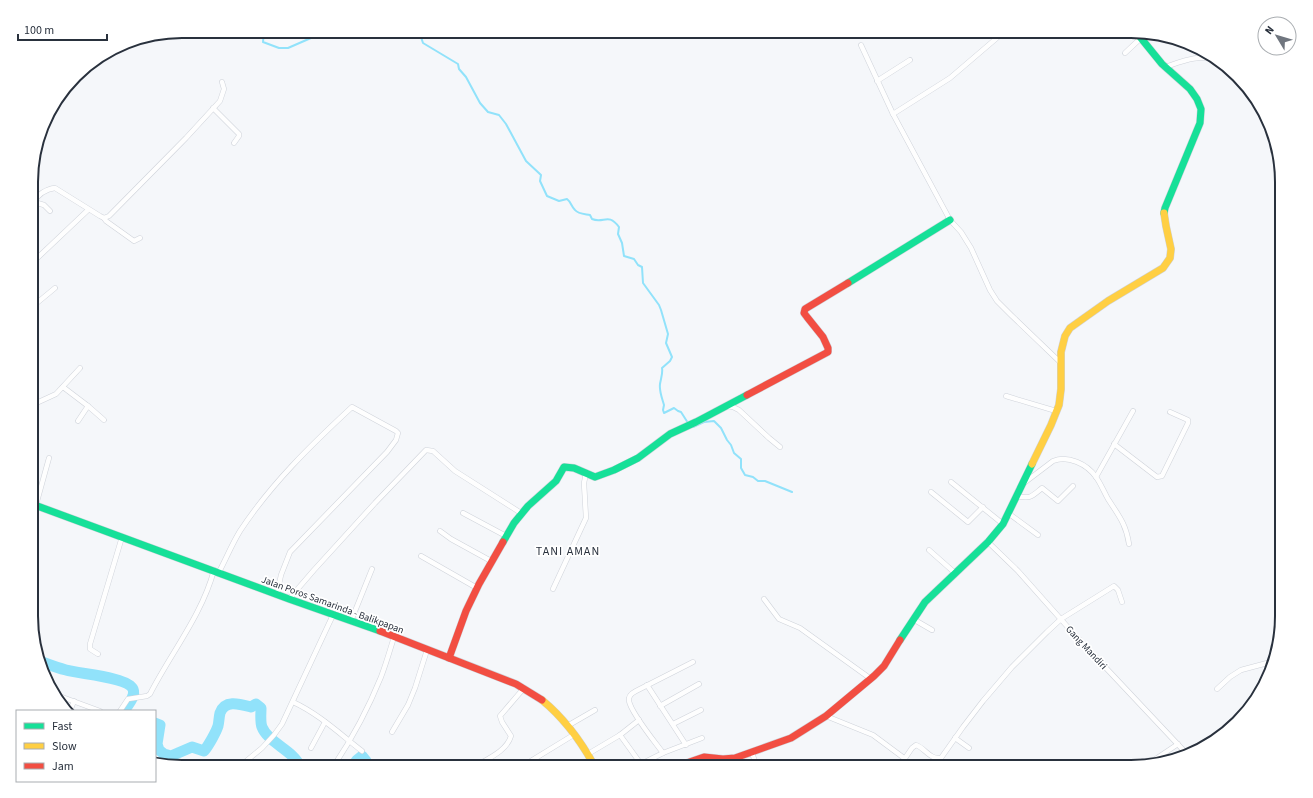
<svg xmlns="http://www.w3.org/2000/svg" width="1313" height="798" font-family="'Source Sans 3',sans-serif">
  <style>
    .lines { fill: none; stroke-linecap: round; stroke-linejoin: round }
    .stream { stroke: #91e2fa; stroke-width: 2 }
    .river { stroke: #91e2fa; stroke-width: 11 }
    .street-casing { stroke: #cfd3da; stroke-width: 5.5 }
    .fast-casing { stroke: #cfd3da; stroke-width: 8 }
    .slow-casing { stroke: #cfd3da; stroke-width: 8 }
    .jam-casing { stroke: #cfd3da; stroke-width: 8 }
    .street { stroke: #fefefe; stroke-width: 4.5 }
    .fast { stroke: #16e098; stroke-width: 7 }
    .slow { stroke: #ffcf43; stroke-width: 7 }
    .jam { stroke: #f24e42; stroke-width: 7 }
    .labels { text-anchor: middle; stroke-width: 3.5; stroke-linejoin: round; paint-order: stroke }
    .street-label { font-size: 10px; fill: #29313d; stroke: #fff }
    .quarter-label { font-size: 12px; letter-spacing: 1px; fill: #29313d; stroke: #fff }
    .rim { fill: none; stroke: #29313d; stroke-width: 2 }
  </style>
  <rect width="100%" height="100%" fill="#f5f7fa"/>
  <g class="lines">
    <g class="stream">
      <path d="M264 31 263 42 279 48H288L327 31"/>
      <path d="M419 31 423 43 458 64 459 69 466 77 480 103 488 112 499 115 506 124 526 161 541 175 540 181 547 196 559 201 567 199C571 202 571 206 575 210 578 214 585 214 590 215L592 219C604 224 608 212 619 227L618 234 622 243 624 256 634 259 638 265 642 267 643 283 659 305 661 310 668 334 666 343 672 357 670 361 662 368C663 373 661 378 660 384 659 391 662 398 664 405L663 410 664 413 674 408 678 411 681 412 688 423"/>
      <path d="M691 426 693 427 704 422 714 421 721 428 727 440 731 445 734 453 741 459V468L745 475 753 477 758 481H765L792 492"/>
    </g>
    <g class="river">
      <path d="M42 662C50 665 58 668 66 670 79 674 128 677 133 689 136 696 128 705 124 711"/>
      <path d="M155 723 160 725 157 744 159 750 164 754 171 756 192 747 204 751C209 745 216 732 218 726 219 722 219 717 220 713 225 699 240 704 251 707L256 704 261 708C261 714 260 722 262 727 268 743 295 751 300 767"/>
      <path d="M352 767 357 760 362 756 366 761 365 767"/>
    </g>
    <defs>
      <g id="street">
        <path d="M1005 31 950 78 893 114 950 220 961 232 971 248 990 290 997 301 1011 315 1061 363"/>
        <path d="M861 45 893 114"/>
        <path d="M1125 53 1141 38"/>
        <path d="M1165 67C1183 61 1199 54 1218 60"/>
        <path d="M877 81 910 60"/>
        <path d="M213 108 239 134V136L234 143"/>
        <path d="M32 190 36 194V197"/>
        <path d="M34 202 44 205 50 211"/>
        <path d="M32 204C37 196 45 189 55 188L100 216 104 218 109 216 186 138 220 101 224 89 222 82"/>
        <path d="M104 218 106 221 134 241 140 238"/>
        <path d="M32 263 88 210"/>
        <path d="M32 307 55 288"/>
        <path d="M63 387 88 406 78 421"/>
        <path d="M1006 396 1056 411"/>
        <path d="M32 405 56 394 80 368"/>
        <path d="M88 406 104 420"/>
        <path d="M727 406 733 407 739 410 769 438 780 447"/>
        <path d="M1114 444 1157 477 1162 476 1188 423V420L1170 412"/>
        <path d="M1096 477 1133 411"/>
        <path d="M951 482 1003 524"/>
        <path d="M1024 483 1053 461C1068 455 1087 464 1096 477 1101 484 1104 492 1108 499 1119 516 1126 524 1129 544"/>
        <path d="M931 492 968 522 983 507"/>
        <path d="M1016 496C1031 499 1031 497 1042 488L1058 501 1073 486"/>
        <path d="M36 505 49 458"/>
        <path d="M463 513 506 536"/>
        <path d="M1008 513 1038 535"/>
        <path d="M440 531 451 539 491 561"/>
        <path d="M988 542 1018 571 1074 634 1186 753"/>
        <path d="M929 550 955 573"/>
        <path d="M421 556 477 588"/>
        <path d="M219 572C226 559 232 544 240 531 271 484 310 446 352 407L396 431 398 433 396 440 387 452 290 552 281 575 277 594"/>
        <path d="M553 589 586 518 584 483 586 473"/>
        <path d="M289 599 314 570 375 503 426 450 433 451 455 471 521 513"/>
        <path d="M764 599 779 619 800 628 871 679"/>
        <path d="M913 619 932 630"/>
        <path d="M351 621 372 569"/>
        <path d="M98 654 90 649V644L122 537"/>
        <path d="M647 685 686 745"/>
        <path d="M1217 689 1230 677 1241 670 1271 662"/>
        <path d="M62 697 100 711"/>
        <path d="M293 702C319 714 340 734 362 751"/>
        <path d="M660 706 699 684"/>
        <path d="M70 711 74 701"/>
        <path d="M120 711 128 699 147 696 150 694C171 653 202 615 214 570"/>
        <path d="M826 716 873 735 904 758"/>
        <path d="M673 724 701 710"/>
        <path d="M569 725 595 710"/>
        <path d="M392 732 408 705 415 688 427 650"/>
        <path d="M620 735 641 764"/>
        <path d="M955 738 969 748"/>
        <path d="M311 748 325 722"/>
        <path d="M663 753C655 742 631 713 629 701 628 696 632 693 636 691L693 662"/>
        <path d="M752 753 757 767"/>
        <path d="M588 754 620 735 639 720"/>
        <path d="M723 759 724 767"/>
        <path d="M939 759 942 767"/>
        <path d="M1143 761 1154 760 1178 744"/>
        <path d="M239 767 262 748 274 735 282 724 333 615"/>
        <path d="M333 767C352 739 368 709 381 677 386 664 390 650 394 637"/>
        <path d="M474 767C487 759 507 751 511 736L502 722 500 716 524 688"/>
        <path d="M521 767 575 734"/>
        <path d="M635 767 663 753 702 738"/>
        <path d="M889 767H899"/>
        <path d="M899 767 912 748 916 745C925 748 930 760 941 758L963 727 983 701 1012 667 1047 632 1061 619 1114 586 1118 590 1122 602"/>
      </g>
      <g id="fast">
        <path d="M1136 32 1162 64 1190 89 1197 99 1201 109 1200 123 1165 208 1164 213"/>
        <path d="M848 283 950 220"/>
        <path d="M32 504 289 599 380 631"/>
        <path d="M503 542 514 523 528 506 556 481 564 467 574 468 595 477 614 470 638 458 670 434 696 422 747 395"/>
        <path d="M900 640 925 602 988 542 1003 524 1032 464"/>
      </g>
      <g id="slow">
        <path d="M1032 464 1051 425 1059 405 1061 389V352L1065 336 1070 328 1108 301 1163 268 1170 258 1171 249 1166 226 1164 213"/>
        <path d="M542 700C565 719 581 741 595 767"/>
      </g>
      <g id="jam">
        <path d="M747 395 828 352V348L823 337 807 317 804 313 805 309 848 283"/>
        <path d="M380 631 516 684 542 700"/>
        <path d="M449 658 466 611 479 584 503 542"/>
        <path d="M675 767 704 757 723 759 735 758 791 738 826 716 874 676 884 666 900 640"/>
      </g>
    </defs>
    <use href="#street" class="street-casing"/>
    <use href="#fast" class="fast-casing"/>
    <use href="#slow" class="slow-casing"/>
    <use href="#jam" class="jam-casing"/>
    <use href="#street" class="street"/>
    <use href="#fast" class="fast"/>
    <use href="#slow" class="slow"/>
    <use href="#jam" class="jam"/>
  </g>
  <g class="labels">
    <g class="street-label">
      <text transform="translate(333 604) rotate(20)" y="4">Jalan Poros Samarinda - Balikpapan</text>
      <text transform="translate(1087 647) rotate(47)" y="4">Gang Mandiri</text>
    </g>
    <g class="quarter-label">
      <text x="568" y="555">TANI AMAN</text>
    </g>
  </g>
  <path d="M0 0H1313V798H0ZM182 38H1131A144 144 0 0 1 1275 182V616A144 144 0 0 1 1131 760H182A144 144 0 0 1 38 616V182A144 144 0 0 1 182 38Z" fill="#fff" fill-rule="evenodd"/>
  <path class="rim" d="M182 38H1131A144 144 0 0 1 1275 182V616A144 144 0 0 1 1131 760H182A144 144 0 0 1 38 616V182A144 144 0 0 1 182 38Z"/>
  <rect x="16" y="710" width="140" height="72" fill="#ffffff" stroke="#a9adb1"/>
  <rect x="24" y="723" width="20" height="6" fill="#16e098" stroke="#a9adb1"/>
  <text x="52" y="730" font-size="12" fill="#29313d">Fast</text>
  <rect x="24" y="743" width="20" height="6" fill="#ffcf43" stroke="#a9adb1"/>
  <text x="52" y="750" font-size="12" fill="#29313d">Slow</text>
  <rect x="24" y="763" width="20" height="6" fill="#f24e42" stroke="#a9adb1"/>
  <text x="52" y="770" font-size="12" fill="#29313d">Jam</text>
  <g transform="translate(1277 36) rotate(308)"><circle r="19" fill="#ffffff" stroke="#a9adb1"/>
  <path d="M0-3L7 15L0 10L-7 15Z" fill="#70767f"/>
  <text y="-6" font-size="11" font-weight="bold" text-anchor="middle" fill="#29313d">N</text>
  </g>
  <path d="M18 34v6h89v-6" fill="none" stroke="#29313d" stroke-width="2"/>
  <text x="24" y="34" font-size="12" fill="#29313d" stroke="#ffffff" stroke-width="3" paint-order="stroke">100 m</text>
</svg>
